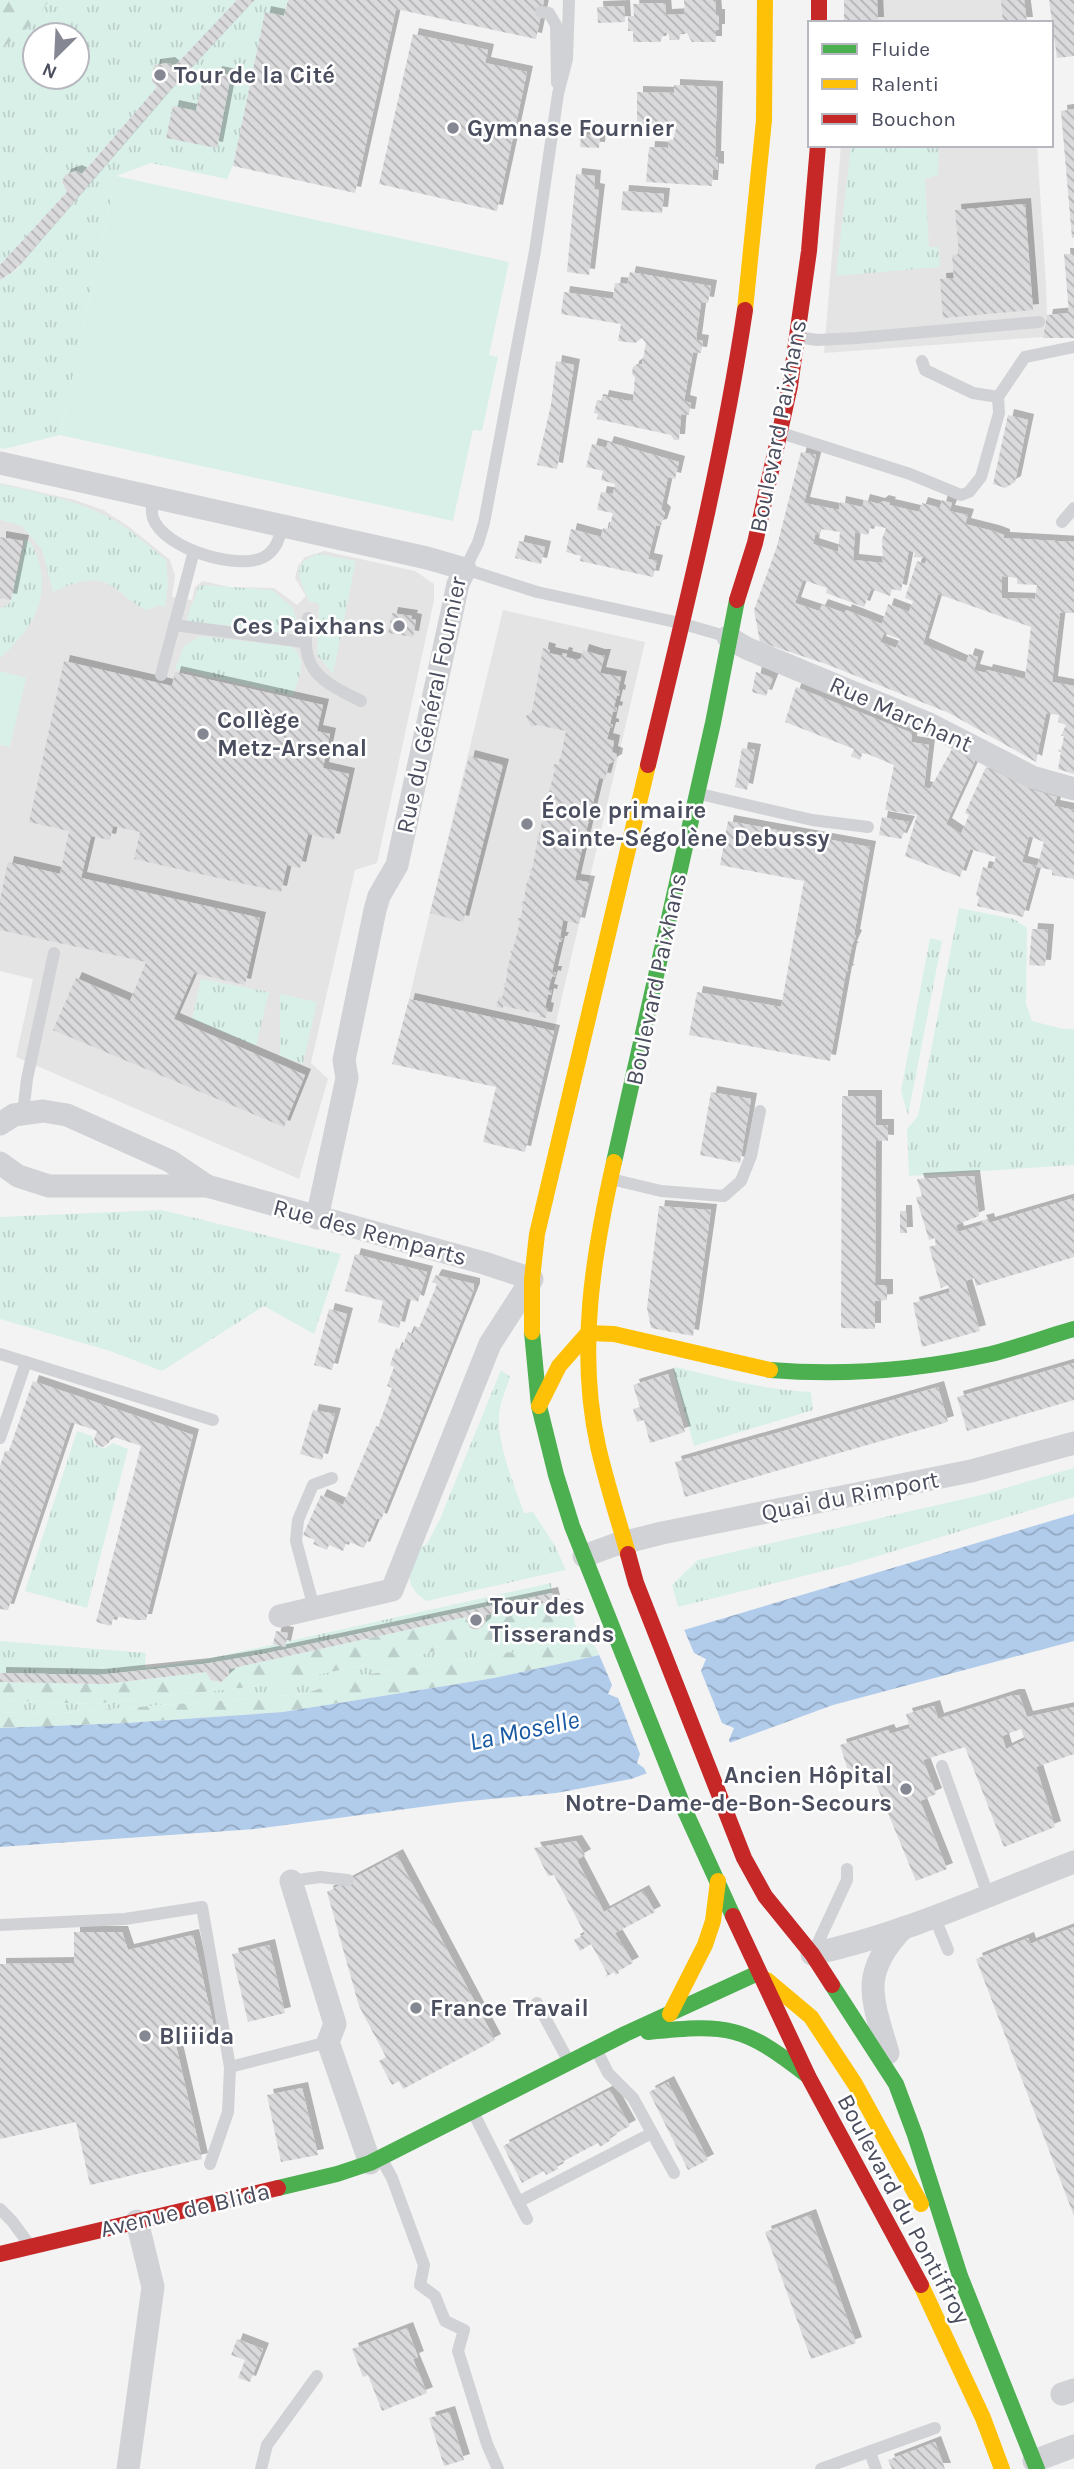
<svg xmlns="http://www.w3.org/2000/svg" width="1074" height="2469" font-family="Karla,sans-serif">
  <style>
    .education { fill: #e5e4e4 }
    .grass { fill: url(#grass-tufts); fill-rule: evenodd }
    .forest { fill: url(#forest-firs) }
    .garden { fill: #d9f0e9 }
    .water { fill: url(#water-waves) }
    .pier { fill: #f3f3f3 }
    .building { fill: url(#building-back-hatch); fill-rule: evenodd; filter: url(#shadow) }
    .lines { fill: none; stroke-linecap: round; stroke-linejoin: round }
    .lane { stroke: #d1d2d5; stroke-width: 12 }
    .street { stroke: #d1d2d5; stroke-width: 23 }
    .fast { stroke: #4caf50; stroke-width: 16 }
    .slow { stroke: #ffc107; stroke-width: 16 }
    .jam { stroke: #c62828; stroke-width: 16 }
    .poi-dot { fill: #858892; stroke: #fff; stroke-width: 2.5 }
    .labels { text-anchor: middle; stroke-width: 5; stroke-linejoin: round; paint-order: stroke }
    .poi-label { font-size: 24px; font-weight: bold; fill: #4a4e5e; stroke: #fff; text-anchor: start }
    .street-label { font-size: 24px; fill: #4a4e5e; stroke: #fff }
    .water-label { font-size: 26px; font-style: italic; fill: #1759a4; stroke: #fff }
  </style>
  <defs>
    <pattern id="grass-tufts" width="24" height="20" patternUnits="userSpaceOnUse" patternTransform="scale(1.75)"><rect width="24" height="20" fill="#d9f0e9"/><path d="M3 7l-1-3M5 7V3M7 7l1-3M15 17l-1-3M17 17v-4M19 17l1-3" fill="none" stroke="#bccfca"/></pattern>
    <pattern id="forest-firs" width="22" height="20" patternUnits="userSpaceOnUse" patternTransform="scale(1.75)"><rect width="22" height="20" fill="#d9f0e9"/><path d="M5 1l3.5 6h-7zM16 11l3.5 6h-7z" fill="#bccfca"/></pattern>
    <pattern id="water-waves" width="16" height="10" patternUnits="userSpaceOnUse" patternTransform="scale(1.75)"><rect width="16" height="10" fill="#b1cceb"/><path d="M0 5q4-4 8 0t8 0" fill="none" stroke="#92a8c2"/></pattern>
    <pattern id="building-back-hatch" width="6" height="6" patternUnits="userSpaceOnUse" patternTransform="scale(1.75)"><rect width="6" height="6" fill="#dadadc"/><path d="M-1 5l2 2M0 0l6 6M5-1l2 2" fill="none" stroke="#b3b3b6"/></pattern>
    <filter id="shadow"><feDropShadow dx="6" dy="-6" stdDeviation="0" flood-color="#0004"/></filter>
  </defs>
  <rect width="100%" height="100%" fill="#f3f3f3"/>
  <g class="education">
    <path d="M844 0H1024L1027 23H844Z"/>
    <path d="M841 145H1037L1046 285 1047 315 1043 337 824 353Z"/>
    <path d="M0 483 75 500 103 510 128 526 170 560 175 576 172 597 192 600 195 587 203 581 229 587 274 588 297 605 306 596 295 578 298 566 305 557 324 551 415 571 434 584V600L377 863 355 870 311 1063 328 1079 299 1179 16 1057 33 979 0 971Z"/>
    <path d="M503 610 645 642 554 1031 409 999Z"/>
  </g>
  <g class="grass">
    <path d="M50 0H237L174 67 169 63 154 65 152 82 157 87 82 174 75 171 65 175 62 182 67 192 0 265V50L32 24ZM35 35H77V77H35Z"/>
    <path d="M254 0H288L284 16 265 13 233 166 227 179 151 163 116 176 60 435 4 449 0 448V280L15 271 164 97Z"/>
    <path d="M851 145H939L938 175 925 179 929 247H939L940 267 836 276Z"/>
    <path d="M0 484C33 492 68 498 100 513 124 523 146 544 166 560L168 584 165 607 159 605 147 610C131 604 117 586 103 582 87 577 67 585 53 592L42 550 22 526 0 520Z"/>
    <path d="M25 538C34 544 38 556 40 567 49 604 27 634 0 658V609L10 603Z"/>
    <path d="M319 554 356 561 333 674 317 655 319 604 309 601C301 579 287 564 319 554Z"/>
    <path d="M203 585 272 590 293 608 296 618 295 629C273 640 247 626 224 625 213 624 202 625 191 625L187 619C189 607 196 599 198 587Z"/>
    <path d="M200 636 293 647C308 661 298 679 293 696L175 669 184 646Z"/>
    <path d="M959 908 1014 919 1027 928 1026 1004 1032 1021 1063 1029H1074V1165L909 1176 907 1129 918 1116Z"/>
    <path d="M930 938 942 941 908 1115 901 1091Z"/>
    <path d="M201 979 269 992 256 1046 192 1019Z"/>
    <path d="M280 994 317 1002 303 1064 280 1056Z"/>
    <path d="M162 1210 341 1254 314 1334 264 1306 162 1371 110 1351 0 1319V1217Z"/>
    <path d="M676 1367C721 1378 765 1390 811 1392L813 1410 694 1446 673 1370Z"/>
    <path d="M501 1370 510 1377C507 1387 502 1398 500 1408 494 1438 514 1484 524 1513L533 1512 555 1546 566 1570 426 1601C402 1584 409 1573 418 1549L427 1544 440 1519Z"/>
    <path d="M77 1431 92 1436 94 1444 104 1449 113 1443 128 1449 87 1608 25 1591Z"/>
    <path d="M1074 1468V1497L848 1565 678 1607 672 1585 698 1560 981 1495Z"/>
    <path d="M551 1583 552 1593 263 1654 204 1664 98 1675 0 1673V1641L146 1653 145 1668 198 1661Z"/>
    <path d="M576 1627 591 1640 357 1676 304 1694 48 1714 0 1712V1700L91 1704 259 1686 482 1642Z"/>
  </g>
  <g class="forest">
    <path d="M0 0H50L32 24 0 50Z"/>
    <path d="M569 1599 576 1627 482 1642 259 1686 91 1704 0 1700V1682L105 1684 206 1672 211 1680 221 1682 229 1675V1669L466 1617 470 1628 478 1630 485 1624 486 1615Z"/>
    <path d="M591 1640 600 1655 494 1678 283 1712 127 1723 0 1728V1712L48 1714 304 1694 357 1676Z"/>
  </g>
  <g class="garden">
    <path d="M116 176 509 262 489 355 498 357 482 431 473 430 453 521 60 435Z"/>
    <path d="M0 671 26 678 10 747 0 745Z"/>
  </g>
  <path class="water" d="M1074 1514V1641L833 1705 631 1779 556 1793 459 1802 255 1829 0 1847V1728L127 1723 283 1712 494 1678 600 1655Z"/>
  <path class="pier" d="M683 1627 694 1653 706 1659 701 1671 722 1723 734 1728 729 1740 731 1746 648 1776 644 1768 637 1763 640 1754 618 1698 608 1694 612 1685 598 1652Z"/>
  <g class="building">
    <path d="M237 0H254L164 97 14 271 0 280V265L67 192 62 182 65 175 76 171 82 174 157 87 152 82 154 65 169 63 174 67Z"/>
    <path d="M288 0H544L536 39 396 9 355 193 233 166 265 12 284 16Z"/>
    <path d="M684 0H715L716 15H719V30H716V42H692L687 33H681L679 40H670L668 33H664L660 42H633V31H628V16H634L633 4 665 3 666 15 685 14Z"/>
    <path d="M844 0H877L878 23H844Z"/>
    <path d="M1001 0H1024L1027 23H1003Z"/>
    <path d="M1049 0H1074V56L1057 58Z"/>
    <path d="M624 6 625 22 598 23 597 7Z"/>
    <path d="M413 34 488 50 485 63 527 72 497 211 379 184Z"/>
    <path d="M216 72 231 75 217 148 166 138 173 106 196 111 202 83 213 86Z"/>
    <path d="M674 85 717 87 715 157H718V170L713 169 712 186 646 182 649 147 668 148 669 140H673L677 124 664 125 663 127H637V92L674 93Z"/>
    <path d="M1074 109V238H1072L1061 111Z"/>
    <path d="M581 135 600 136 599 148 580 147Z"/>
    <path d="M576 174 595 176 594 189 599 190 589 275 567 272Z"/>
    <path d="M623 191 664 194 662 213 621 210Z"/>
    <path d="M1025 204 1033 310 943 318 940 279 954 278 952 255 959 254 955 210Z"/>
    <path d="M1064 254H1074V338H1043L1047 315 1069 313Z"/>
    <path d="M630 272 711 286 708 303 701 302 696 340 703 341 701 353 693 352 684 401 691 403 689 415 681 414 679 440H674L671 435 597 419 598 414 594 413 597 400 602 401 603 396 629 401 633 400 635 377 632 374 633 367 637 364H642L646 343 642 338 635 343 618 341 621 324 561 314 564 292 613 299 615 283 627 284Z"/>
    <path d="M556 361 574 365 557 469 537 465 551 405Z"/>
    <path d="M1008 415 1028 420 1015 482 1005 488 993 484Z"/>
    <path d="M608 442 679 462 675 479 668 477 661 509 665 513 661 525 656 526 648 559 657 561 653 577 580 561 581 556 566 552 571 529 601 537 603 528 609 529 613 513 597 510 601 492 613 494 615 484 601 480 603 471 586 467 592 444 606 448Z"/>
    <path d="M801 452 816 455 804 503 839 510 840 502 862 507 864 500 879 504 883 501 890 503 889 505 919 512 922 503 940 508 942 500 952 503 949 511 968 515 965 524 993 531 1004 535V538L1074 542V613H1060L1052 682 1074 686V774L1058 769 1061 752H1058L1059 749 1061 750 1064 736H1061L1066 725 1058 722 1059 715 1046 713 1036 762 949 713 826 664 760 642 754 610 777 546ZM871 525 886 528 882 539 883 563 853 560 855 532 868 535ZM820 529 840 532 838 552 813 544 815 535H819ZM909 550 915 553 914 557 927 558 925 564 917 561 905 598 913 601 909 612 888 604 882 624 846 610 845 613 822 605 819 611 795 603 803 580 827 588 826 593 864 607 871 589 890 596 892 589 901 591ZM1002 576 1017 578V584L1037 585 1035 599 1002 598ZM938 594 1031 627 1025 679 987 670 986 673 974 670 978 657 969 654 966 663 923 644ZM884 633 900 639 896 648 880 642Z"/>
    <path d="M0 537 23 541 11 600 0 598Z"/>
    <path d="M519 541 545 547 541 564 515 558Z"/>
    <path d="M392 613 412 616 411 619 416 620 413 637 388 633Z"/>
    <path d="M543 648 550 650 549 653 562 656 563 653 567 654 566 657 577 660 581 658 583 650 599 655H605L600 673 621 677 618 690 620 691 619 696 617 695 614 707 617 708 616 712 613 711 610 724 613 725V728H610L607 739 614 741 612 752 617 754 616 760 609 764 605 779 599 778 583 845H585L584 849H582L575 880 589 882 579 924 563 920 560 938H563L561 942H559L552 972H556L555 977 552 976 548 990 552 991 551 995 548 994 545 1008 548 1009 546 1018 539 1017 540 1014 503 1006V1008L496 1007 499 997 502 998 505 986 503 985 506 982 508 965 512 953 510 952 513 949 520 922 518 921V918H521L523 906H521L522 901 524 902 526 885 531 873H529L530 869H532L538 838H536L539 835 546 803H544L547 801 555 768H553L554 764 559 765 566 731 537 725 531 727 526 716 532 712Z"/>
    <path d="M64 661 172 686 175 672 323 705 317 731 330 734 323 768 349 774 334 840 308 834 300 868 287 865 281 892 134 859 140 832 113 826 110 840 91 836 81 878 260 918 245 985 194 973 174 1019 305 1075 284 1127 53 1030 76 978 130 1001 146 962 0 930V900L8 862 60 874 69 831 29 822Z"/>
    <path d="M756 672 773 678 766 696 752 692Z"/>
    <path d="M796 687 912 733 911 742 929 745 924 787 930 789 952 749 975 761 946 824 961 834 969 815 965 813 986 767 1033 790 1057 797 1054 806 1074 810V879L1052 875V870L1037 867 1044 842 1029 836 1022 862 1037 866 1023 917 977 906 979 897 976 895 983 867 992 869 996 857 970 849 960 877 905 856 917 815 885 810 894 765 863 752 860 760 851 756 854 749 785 722Z"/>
    <path d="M742 748 755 750 747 790 735 787Z"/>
    <path d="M469 756 503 765 463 922 430 913Z"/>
    <path d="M882 817 909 822 901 839 879 835Z"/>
    <path d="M728 821 870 847 854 935 856 936 851 947 853 949H851L847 970H849L846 972 830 1061 689 1035 697 992 781 1007 804 881 720 865Z"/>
    <path d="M1032 929 1048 930 1045 966 1029 965Z"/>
    <path d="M409 999 554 1031 525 1152 483 1142 496 1087 392 1064Z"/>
    <path d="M711 1092 751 1099 740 1163 700 1155Z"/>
    <path d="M842 1096H876V1125H888V1141L876 1140 875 1285H887V1300L875 1301V1329L841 1328Z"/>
    <path d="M974 1176 979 1216 956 1225 958 1232 982 1225 980 1221 988 1219 989 1223 1074 1198V1257L976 1286 974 1278 965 1281 980 1331 922 1347 913 1303 950 1292 948 1285 941 1288 929 1247 936 1245 935 1238 929 1240 916 1197 922 1196 917 1179Z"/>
    <path d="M659 1206 711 1210 693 1336 651 1328 647 1308Z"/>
    <path d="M900 1211H906L907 1233H900Z"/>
    <path d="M355 1254 427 1272 418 1302 407 1298 399 1328 378 1322 383 1301 345 1291Z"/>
    <path d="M436 1275 474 1284V1289L381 1520 377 1518 364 1548 347 1541 343 1551 329 1545 327 1550 313 1544 315 1540 303 1535 321 1495 343 1505 376 1426 378 1427 392 1388 387 1386 394 1367 390 1365 396 1348 401 1350 408 1332 413 1334 416 1327 419 1328 437 1284 432 1282Z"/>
    <path d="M329 1309 347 1314 332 1370 314 1365Z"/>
    <path d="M1074 1363V1400L967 1431 957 1397Z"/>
    <path d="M668 1374 685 1432 650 1443 644 1420 637 1422 633 1409 640 1407 633 1385Z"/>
    <path d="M33 1381 193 1435 146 1620H135L114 1616 111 1626 96 1622 141 1446 111 1436 109 1443 103 1447 97 1445 94 1439 97 1431 71 1422 8 1610 0 1609V1466L5 1451H9Z"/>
    <path d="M938 1387 948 1422 685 1497 675 1462Z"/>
    <path d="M313 1410 335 1414 322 1460 300 1454Z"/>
    <path d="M552 1593 554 1601 486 1615 485 1624 478 1630 470 1628 466 1617 229 1669V1675L221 1682 211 1680 206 1672 105 1684 0 1682V1673L98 1675 204 1664 263 1654Z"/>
    <path d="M276 1631 288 1633 285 1647 273 1644Z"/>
    <path d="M1013 1695H1019L1027 1717 1074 1707V1754L1036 1767 1055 1827 1004 1847 965 1747 923 1760 936 1794 920 1801 947 1869 916 1881 873 1777 852 1784 840 1745 888 1730 890 1734 910 1728 906 1714 934 1706 938 1719ZM1021 1729 1025 1740 1006 1749 1002 1736Z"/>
    <path d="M576 1841 585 1855 578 1859V1862L604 1912 643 1891 655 1912 615 1933 633 1963 618 1971 619 1973 616 1975 614 1972 606 1977 607 1973 591 1944 580 1951 574 1940 585 1934 554 1875 548 1876 534 1848Z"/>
    <path d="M397 1855 495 2040 403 2089 399 2081 392 2085 379 2061 386 2057 359 2006 327 1892Z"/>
    <path d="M1074 1927V2216L976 1959 1028 1938 1030 1944Z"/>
    <path d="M74 1932H122L128 1950 193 1935 215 2032 175 2041 202 2159 90 2185 76 2122 0 2139V1964L74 1963Z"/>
    <path d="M269 1945 285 2013 248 2022 232 1954Z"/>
    <path d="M668 2082 708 2160 688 2170 649 2092Z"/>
    <path d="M302 2088 318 2155 281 2162 267 2095Z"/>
    <path d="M610 2090 630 2126 609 2137 611 2140 600 2147 598 2143 556 2165 558 2169 546 2175 544 2171 522 2183 503 2146Z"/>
    <path d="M810 2215 856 2343 811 2359 765 2232Z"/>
    <path d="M407 2328 418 2357 413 2359 427 2393 382 2411 368 2375 363 2377 352 2349Z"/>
    <path d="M237 2339 263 2349 250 2382 238 2378 245 2360 231 2355Z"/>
    <path d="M449 2412 464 2460 444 2466 429 2418Z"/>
    <path d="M935 2442 945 2469H892L888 2460Z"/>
  </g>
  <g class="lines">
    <g class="lane">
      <path d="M569 0 567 59 558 94 535 251 484 523 478 543 465 569 537 592 680 623 725 636"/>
      <path d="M541 12 549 13 556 25 557 83"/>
      <path d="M798 337 817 340 857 338 1039 322"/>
      <path d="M922 361 925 370 973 393 998 397"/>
      <path d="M781 433 910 474 961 495 969 492 981 477 999 413 998 397 1025 357 1074 347"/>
      <path d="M152 496C152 502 151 513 153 518 163 548 237 571 264 557 277 550 279 538 283 525"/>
      <path d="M1062 522 1074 508"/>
      <path d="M308 618C299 669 318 680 361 701"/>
      <path d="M174 625 304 642"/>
      <path d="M161 675 194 551"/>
      <path d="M700 794 812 820 868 827"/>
      <path d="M23 1113 27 1079 54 953"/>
      <path d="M615 1180 661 1191 724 1196 741 1181 751 1156 760 1111"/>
      <path d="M0 1354 213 1420"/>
      <path d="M0 1438 26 1362"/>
      <path d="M314 1608 296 1541 298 1520 313 1485 332 1478"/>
      <path d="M942 1766 988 1895"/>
      <path d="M291 1881 320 1877 348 1880"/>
      <path d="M934 1916 948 1950"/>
      <path d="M0 1925 125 1919 202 1907 230 2067 228 2112 210 2164"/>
      <path d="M815 1949 847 1880V1869"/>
      <path d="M537 2003 569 2062"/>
      <path d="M596 2049 608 2073 633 2098 674 2173"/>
      <path d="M230 2067 328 2042"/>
      <path d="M473 2112 527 2219"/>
      <path d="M381 2158 392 2178 424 2265 420 2285 435 2296 445 2321 464 2330 458 2351 487 2444 498 2469"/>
      <path d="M518 2202 652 2133"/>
      <path d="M0 2209 12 2221 31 2247"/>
      <path d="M870 2452 876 2469"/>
      <path d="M261 2469 267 2445 317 2376"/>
      <path d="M821 2469 935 2428"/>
    </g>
    <g class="street">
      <path d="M0 463 427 558 465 569 458 584 397 865 379 896 375 910 344 1060 347 1078 317 1218"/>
      <path d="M728 637 746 648 927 723 1032 777 1074 789"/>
      <path d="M0 1124 14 1115 43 1111 67 1115 170 1161 207 1186"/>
      <path d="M0 1163 18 1176 49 1186H207L484 1263 532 1279 490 1344 392 1590 280 1616"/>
      <path d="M584 1556 614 1545 662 1533 971 1471 1074 1443"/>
      <path d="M291 1881 335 2024 328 2042 370 2163"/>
      <path d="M812 1954C902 1935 988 1895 1074 1862"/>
      <path d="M888 2053C872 1998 859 1974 903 1928"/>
      <path d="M1062 2394 1074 2390"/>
      <path d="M1034 2461 1074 2446"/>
      <path d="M128 2469 153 2287 137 2221"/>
    </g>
    <g class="fast">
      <path d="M614 1162 713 723 737 600"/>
      <path d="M532 1332 539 1406 556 1475 572 1526 686 1813 733 1916"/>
      <path d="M770 1370C844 1376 919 1370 991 1354 1019 1347 1046 1337 1074 1329"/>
      <path d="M832 1985 896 2084 915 2135 960 2276 1037 2469"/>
      <path d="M648 2032C728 2024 743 2025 808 2076"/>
      <path d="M278 2188 337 2174 370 2163 625 2034 758 1973"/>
    </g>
    <g class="slow">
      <path d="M745 310 764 120 765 0"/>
      <path d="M614 1162C593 1255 577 1351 598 1446 606 1482 618 1518 628 1554"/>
      <path d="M532 1332V1279L537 1234 648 765"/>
      <path d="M539 1406 559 1366 588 1333 614 1334 770 1370"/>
      <path d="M767 1980 811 2017 855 2084 921 2204"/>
      <path d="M670 2014 705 1945 713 1921 718 1881"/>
      <path d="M921 2285 983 2418 1002 2469"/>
    </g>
    <g class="jam">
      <path d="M819 0V23"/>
      <path d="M737 600 755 543 790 386 809 251 818 145"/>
      <path d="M648 765C684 614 722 464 745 310"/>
      <path d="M628 1554 636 1583 744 1858 765 1896 812 1954 832 1985"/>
      <path d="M733 1916 808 2076 921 2285"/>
      <path d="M0 2254 278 2188"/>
    </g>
  </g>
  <g class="poi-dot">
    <circle cx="160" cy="75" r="7"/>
    <circle cx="453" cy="128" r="7"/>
    <circle cx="399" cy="626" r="7"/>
    <circle cx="203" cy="734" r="7"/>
    <circle cx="527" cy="824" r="7"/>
    <circle cx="476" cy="1620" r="7"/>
    <circle cx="906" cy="1789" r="7"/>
    <circle cx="416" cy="2008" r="7"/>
    <circle cx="145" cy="2036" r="7"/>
  </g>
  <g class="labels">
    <g class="poi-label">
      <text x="174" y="83">Tour de la Cité</text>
      <text x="467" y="136">Gymnase Fournier</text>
      <text x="385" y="634" text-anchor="end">Ces Paixhans</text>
      <text x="217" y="728">Collège<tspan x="217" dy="28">Metz-Arsenal</tspan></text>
      <text x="541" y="818">École primaire<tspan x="541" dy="28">Sainte-Ségolène Debussy</tspan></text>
      <text x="490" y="1614">Tour des<tspan x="490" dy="28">Tisserands</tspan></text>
      <text x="892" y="1783" text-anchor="end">Ancien Hôpital<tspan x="892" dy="28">Notre-Dame-de-Bon-Secours</tspan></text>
      <text x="430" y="2016">France Travail</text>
      <text x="159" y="2044">Bliiida</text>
    </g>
    <g class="street-label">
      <text transform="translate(778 426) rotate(-79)" y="8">Boulevard Paixhans</text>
      <text transform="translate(431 705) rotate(-78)" y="8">Rue du Général Fournier</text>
      <text transform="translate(901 714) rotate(24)" y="8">Rue Marchant</text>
      <text transform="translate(656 979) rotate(-78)" y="8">Boulevard Paixhans</text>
      <text transform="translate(370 1232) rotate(15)" y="8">Rue des Remparts</text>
      <text transform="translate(850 1496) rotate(-11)" y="8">Quai du Rimport</text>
      <text transform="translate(904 2209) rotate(62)" y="8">Boulevard du Pontiffroy</text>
      <text transform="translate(185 2210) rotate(-13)" y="8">Avenue de Blida</text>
    </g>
    <g class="water-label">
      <text transform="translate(524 1730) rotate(-12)" y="9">La Moselle</text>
    </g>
  </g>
  <rect x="808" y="21" width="245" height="126" fill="#ffffff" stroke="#b7b8bf" stroke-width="2"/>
  <rect x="822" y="44" width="35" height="10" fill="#4caf50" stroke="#b7b8bf" stroke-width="2"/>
  <text x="871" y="56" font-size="21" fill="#4a4e5e">Fluide</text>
  <rect x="822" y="79" width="35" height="10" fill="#ffc107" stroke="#b7b8bf" stroke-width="2"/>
  <text x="871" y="91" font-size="21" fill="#4a4e5e">Ralenti</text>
  <rect x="822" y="114" width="35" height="10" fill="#c62828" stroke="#b7b8bf" stroke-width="2"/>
  <text x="871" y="126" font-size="21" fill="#4a4e5e">Bouchon</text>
  <g transform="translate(56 56) rotate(204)"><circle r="33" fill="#ffffff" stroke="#b7b8bf" stroke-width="2"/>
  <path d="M0-5L12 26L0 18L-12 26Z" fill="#858892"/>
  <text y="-10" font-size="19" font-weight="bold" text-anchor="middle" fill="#4a4e5e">N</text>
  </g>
</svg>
